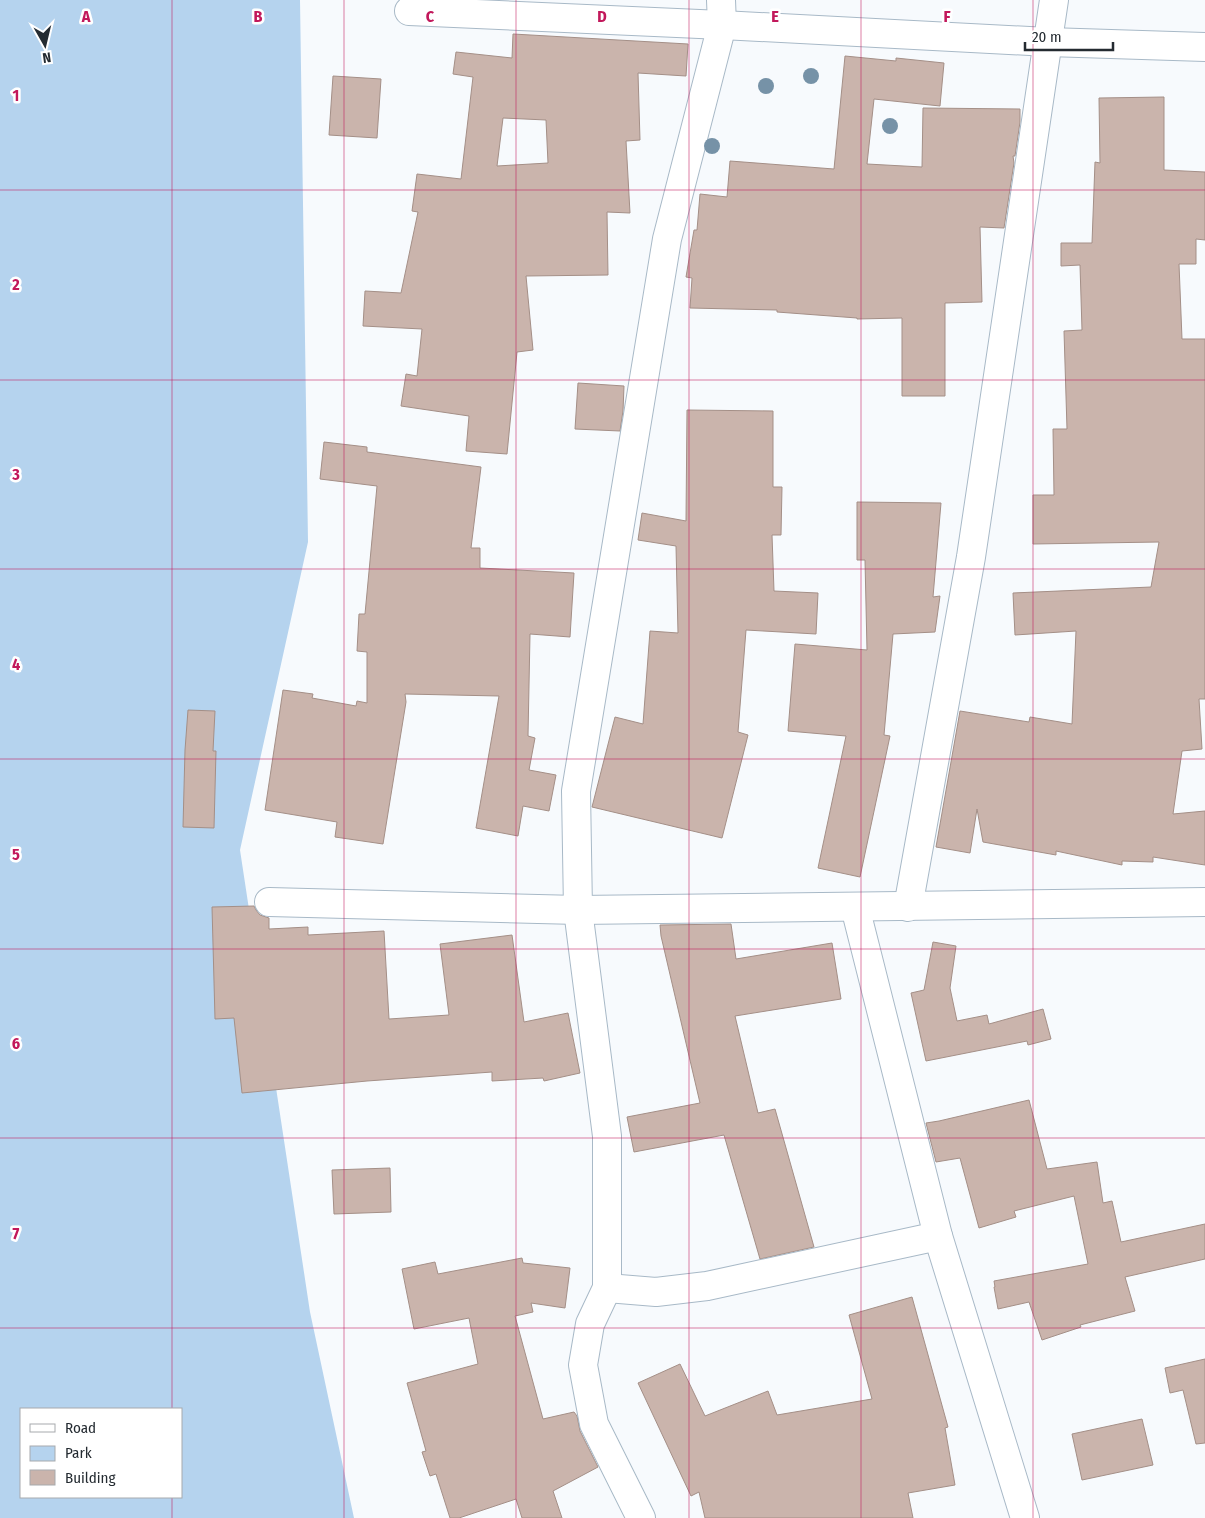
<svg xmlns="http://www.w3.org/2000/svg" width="1205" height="1518" font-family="'Fira Sans Condensed',sans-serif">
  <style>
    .green { fill: #b5d3ee; fill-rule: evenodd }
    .building { fill: #cab4ac; stroke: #a48f87; fill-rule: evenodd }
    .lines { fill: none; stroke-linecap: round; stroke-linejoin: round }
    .minor-casing { stroke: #a8b9c7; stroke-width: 30 }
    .minor { stroke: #fff; stroke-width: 28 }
    .tree { fill: #7692a7 }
    .grid { fill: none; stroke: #c2185b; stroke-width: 1; stroke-opacity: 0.55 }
    .grid-label { font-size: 16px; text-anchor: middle; font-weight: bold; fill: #c2185b; stroke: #fff; stroke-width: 5; stroke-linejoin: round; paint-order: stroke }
  </style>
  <rect width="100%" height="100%" fill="#f7fafd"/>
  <path class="green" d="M0 0H300L308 542 240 850 310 1312 354 1518H0ZM21 1409H181V1497H21Z"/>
  <g class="building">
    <path d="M513 34 688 44 686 76 638 73 640 140 626 141 630 213 607 212 608 275 526 276 533 350 517 352 507 454 466 451 469 416 401 406 406 374 417 376 422 329 363 326 365 291 401 293 418 212 412 211 417 174 461 179 473 77 453 74 456 52 512 58ZM503 118 546 120 548 163 497 166Z"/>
    <path d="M845 56 896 61V58L944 63 940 106 874 99 867 164 922 167 923 108 1020 109V122L1015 156H1013L1014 163 1004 228 980 227 982 302 945 303V396H902V318L857 319V318L777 312V310L690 308 692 278 686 277 694 230H697L700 194 727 197 730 161 834 169Z"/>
    <path d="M333 76 381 79 377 138 329 135Z"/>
    <path d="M1164 97V170L1205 172V240L1196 239V264H1179L1182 339H1205V699H1199L1202 749 1182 751 1173 814 1205 811V865L1153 857V862L1122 861V865L1056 851V855L983 842 977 809 970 853 936 847 960 711 1029 722 1030 717 1072 724 1076 631 1015 635 1013 593 1151 587 1159 542 1033 544V495H1054L1053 429H1067L1064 331 1082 330 1080 265 1061 266V243H1092L1095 162 1100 163 1099 98Z"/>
    <path d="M578 383 624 386 623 411 620 431 575 429Z"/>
    <path d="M687 410 773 411V487H782L781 535H772L774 591 818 593 816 634 746 630 738 732 748 735 722 838 592 807 615 717 643 724 650 631 678 633 676 546 638 540 642 513 686 521Z"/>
    <path d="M324 442 367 447V452L481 467 471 548H480V568L574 573 570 637 530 634 528 736 535 738 529 770 556 775 549 811 523 806 518 836 476 828 499 696 405 694 406 702 383 844 335 837 337 822 265 810 283 690 313 694 312 698 356 706 357 701 367 703V652L357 651 359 614H365L377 486 320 479Z"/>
    <path d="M857 502 941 503 933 597 940 596 935 632 893 634 884 735 890 736 860 877 818 868 846 736 788 731 795 644 867 650 865 560H857Z"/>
    <path d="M188 710 215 711 213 751H216L214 828 183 827 185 750Z"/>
    <path d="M254 906 256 910 260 915 269 918V929L308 927V935L384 931 389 1019 449 1015 440 944 512 935 524 1022 568 1013 580 1073 544 1081 543 1078 492 1081V1072L367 1081 242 1093 234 1018 215 1019 212 907Z"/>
    <path d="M731 924 736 959 832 943 841 999 735 1016 758 1113 775 1109 814 1247 760 1259 724 1135 634 1152 627 1117 700 1103 661 936 660 925Z"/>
    <path d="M933 942 956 946 950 988 957 1021 987 1015 989 1024 1043 1009 1051 1039 1028 1045 1027 1041 926 1061 911 993 924 990Z"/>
    <path d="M1029 1100 1047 1169 1097 1162 1103 1203 1112 1201 1121 1242 1205 1224V1259L1125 1277 1135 1311 1080 1325 1081 1327 1042 1340 1029 1302 998 1309 994 1287H995L994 1281 1088 1264 1074 1196 1014 1211 1016 1217 979 1228 960 1158 936 1162 926 1123 939 1121Z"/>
    <path d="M390 1168 391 1212 334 1214 332 1170Z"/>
    <path d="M522 1258 523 1263 570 1268 565 1308 531 1303 533 1312 515 1316 543 1419 574 1412 577 1416 580 1431 598 1467 553 1491 562 1518H522L516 1499 459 1518H450L436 1474 430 1476 422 1452 426 1451 407 1383 478 1364 469 1318 414 1329 402 1269 435 1262 438 1274Z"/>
    <path d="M912 1297 948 1427 945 1428 955 1485 908 1493 913 1518H705L699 1492 691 1496 638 1383 680 1364 705 1416 768 1391 777 1415 872 1399 849 1315Z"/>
    <path d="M1205 1359V1443L1196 1444 1183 1390 1170 1393 1165 1368Z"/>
    <path d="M1142 1419 1153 1465 1082 1480 1072 1434Z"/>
  </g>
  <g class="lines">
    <defs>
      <g id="minor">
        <path d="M409 11 722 25 1048 42 1205 47"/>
        <path d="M269 902 578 910 1205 902"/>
        <path d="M855 907 938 1236 1025 1518"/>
        <path d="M908 907 971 557 1054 0"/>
        <path d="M607 1288 656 1292 707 1286 938 1236"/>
        <path d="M641 1518 594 1424 583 1365 590 1324 607 1288V1136L578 910 576 791 667 239 722 25 721 0"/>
      </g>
    </defs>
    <use href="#minor" class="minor-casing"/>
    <use href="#minor" class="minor"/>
  </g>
  <g class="tree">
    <circle cx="811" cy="76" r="8"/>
    <circle cx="766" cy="86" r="8"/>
    <circle cx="890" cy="126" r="8"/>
    <circle cx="712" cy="146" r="8"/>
  </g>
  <path class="grid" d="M172 0V1409M344 0V1518M516 0V1518M689 0V1518M861 0V1518M1033 0V1518M0 190H1205M0 380H1205M0 569H1205M0 759H1205M0 949H1205M0 1138H1205M0 1328H1205M172 1497V1518"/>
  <g class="grid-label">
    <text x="86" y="22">A</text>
    <text x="258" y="22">B</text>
    <text x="430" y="22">C</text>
    <text x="602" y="22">D</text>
    <text x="775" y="22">E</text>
    <text x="947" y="22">F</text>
    <text x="16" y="101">1</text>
    <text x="16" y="290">2</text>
    <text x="16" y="480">3</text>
    <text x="16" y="670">4</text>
    <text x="16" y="860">5</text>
    <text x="16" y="1049">6</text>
    <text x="16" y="1239">7</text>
  </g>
  <rect x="20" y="1408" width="162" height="90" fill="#ffffff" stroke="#a7aaad"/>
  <rect x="30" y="1424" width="25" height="8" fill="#ffffff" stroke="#a7aaad"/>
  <text x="65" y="1433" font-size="15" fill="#242b31">Road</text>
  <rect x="30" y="1446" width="25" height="15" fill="#b5d3ee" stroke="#a7aaad"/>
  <text x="65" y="1458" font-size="15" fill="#242b31">Park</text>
  <rect x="30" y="1470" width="25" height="15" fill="#cab4ac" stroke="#a7aaad"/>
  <text x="65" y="1483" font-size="15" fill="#242b31">Building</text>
  <g transform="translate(45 45) rotate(172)" stroke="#ffffff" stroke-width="4" paint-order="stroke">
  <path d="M0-4L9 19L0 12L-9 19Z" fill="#242b31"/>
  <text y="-8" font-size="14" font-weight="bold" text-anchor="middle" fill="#242b31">N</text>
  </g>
  <path d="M1025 42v8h88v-8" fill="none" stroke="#242b31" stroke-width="2.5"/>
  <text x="1032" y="42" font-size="15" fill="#242b31" stroke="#ffffff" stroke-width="4" paint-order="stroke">20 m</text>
</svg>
